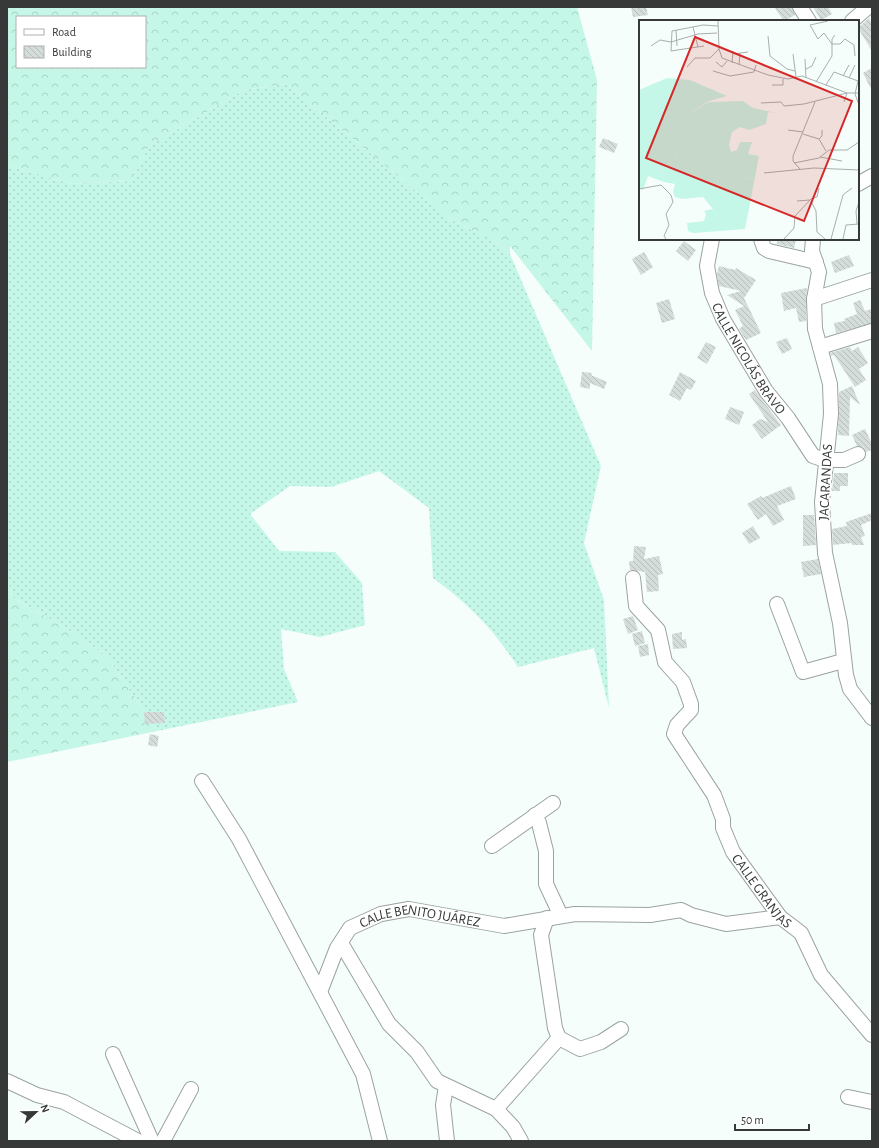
<svg xmlns="http://www.w3.org/2000/svg" width="879" height="1148" font-family="'Alegreya Sans',sans-serif">
  <style>
    .grass { fill: url(#grass-dots) }
    .forest { fill: url(#forest-crowns); fill-rule: evenodd }
    .building { fill: url(#building-back-hatch) }
    .lines { fill: none; stroke-linecap: round; stroke-linejoin: round }
    .minor-casing { stroke: #9ba3a1; stroke-width: 16 }
    .minor { stroke: #fff; stroke-width: 14 }
    .labels { text-anchor: middle; stroke-width: 4; stroke-linejoin: round; paint-order: stroke }
    .street-label { font-size: 14px; fill: #363938; stroke: #fff }
    .inset-road { fill: none; stroke: #a9afad; stroke-width: 1 }
    .view { fill: #d62828; fill-opacity: 0.15; stroke: #d62828; stroke-width: 2 }
    .inset-edge { fill: none; stroke: #363938; stroke-width: 2 }
  </style>
  <defs>
    <pattern id="grass-dots" width="8" height="8" patternUnits="userSpaceOnUse"><rect width="8" height="8" fill="#c4f7e7"/><path d="M2 2h.1M6 6h.1" fill="none" stroke="#a9d4c7" stroke-width="1.8" stroke-linecap="round"/></pattern>
    <pattern id="forest-crowns" width="20" height="18" patternUnits="userSpaceOnUse"><rect width="20" height="18" fill="#c4f7e7"/><path d="M2 6a3 3 0 1 1 6 0M12 15a3 3 0 1 1 6 0" fill="none" stroke="#a9d4c7"/></pattern>
    <pattern id="building-back-hatch" width="6" height="6" patternUnits="userSpaceOnUse"><rect width="6" height="6" fill="#d4ddda"/><path d="M-1 5l2 2M0 0l6 6M5-1l2 2" fill="none" stroke="#b7bebc"/></pattern>
  </defs>
  <rect width="100%" height="100%" fill="#f5fefb"/>
  <path class="grass" d="M286 84 450 219 494 241 510 254 601 466 584 543 604 600 609 708 594 648 518 667C494 630 469 604 433 578L429 508 379 471 331 487 290 486 250 514 279 551 335 552 362 583 365 625 320 637 281 629 284 669 298 702 157 731 107 656 66 628 12 597 7 576V165L72 184 131 181 149 146 244 90Z"/>
  <g class="forest">
    <path d="M7 7H577L597 80 592 351 510 246V254L494 241 450 219 286 84 244 90 149 146 131 181 72 184 7 165ZM17 17H145V67H17Z"/>
    <path d="M7 576 12 597 66 628 107 656 157 731 7 762Z"/>
  </g>
  <g class="building">
    <path d="M631 7H646L648 15 633 17Z"/>
    <path d="M774 7H792L795 15 784 21Z"/>
    <path d="M813 7H828L832 14 821 20Z"/>
    <path d="M869 18 872 24V51L858 28Z"/>
    <path d="M872 68V91L863 73Z"/>
    <path d="M603 138 618 144 614 153 599 147Z"/>
    <path d="M777 239 796 240 794 248 777 244Z"/>
    <path d="M684 241 696 250 688 261 676 251Z"/>
    <path d="M644 252 653 267 641 275 632 259Z"/>
    <path d="M849 255 854 266 835 273 831 262Z"/>
    <path d="M719 266 735 270 736 268 756 280 744 298 761 333 746 340 739 329 743 326 735 310 744 306 727 295 741 291 719 286 717 274Z"/>
    <path d="M807 288 806 299V321L799 322 796 308 784 311 781 293Z"/>
    <path d="M669 299 675 319 662 323 656 303Z"/>
    <path d="M860 300 865 311 872 309V323L836 333 834 323 845 321 844 319 857 314 853 303Z"/>
    <path d="M787 338 792 349 782 354 776 342Z"/>
    <path d="M706 342 716 347 707 364 697 358Z"/>
    <path d="M850 347 852 351 858 347 868 363 859 369 866 380 855 387 834 355 831 356 830 353Z"/>
    <path d="M582 372 592 373 591 375 607 382 604 389 590 383V389L580 387Z"/>
    <path d="M680 372 696 381 691 390 687 388 680 401 669 395Z"/>
    <path d="M852 386 860 405 850 397 849 436 838 435 839 392Z"/>
    <path d="M755 390 781 425 762 439 752 425 760 419 768 422 749 394Z"/>
    <path d="M730 407 744 412 739 425 725 419Z"/>
    <path d="M865 429 872 444V450L866 452 863 447 857 446 852 435Z"/>
    <path d="M834 473H848V486H840V491H832Z"/>
    <path d="M791 486 796 499 777 506 784 520 773 526 766 514 758 520 747 504 761 496 762 498Z"/>
    <path d="M872 513V520L861 525 865 536 861 537 864 545H852L851 543 833 545 832 529 847 526 846 522Z"/>
    <path d="M803 515H814L816 545 803 546Z"/>
    <path d="M753 526 760 538 749 544 742 533Z"/>
    <path d="M634 546 646 547 644 559 659 556 663 574 658 575 659 591 647 592 645 572 630 570 629 561H633Z"/>
    <path d="M818 559 821 574 804 577 801 562Z"/>
    <path d="M633 616 638 630 628 634 623 619Z"/>
    <path d="M642 631 645 643 635 646 632 634Z"/>
    <path d="M682 632V640L686 639 687 648 673 649 672 634Z"/>
    <path d="M648 644 649 655 640 657 638 646Z"/>
    <path d="M144 712H164L165 723 145 724Z"/>
    <path d="M150 734 159 736 157 747 148 745Z"/>
  </g>
  <g class="lines">
    <defs>
      <g id="minor">
        <path d="M800 7 809 21"/>
        <path d="M852 21 868 7"/>
        <path d="M858 184 872 176"/>
        <path id="s1" d="M712 239 707 266 712 293 723 319 766 391 788 418 813 456 825 460H844L858 454"/>
        <path d="M761 239 764 248 769 251 816 262"/>
        <path d="M813 239 812 251 819 272 814 299 815 329 830 384 831 414 822 502 825 553 840 623 846 675 850 689 872 718"/>
        <path d="M814 299 872 280"/>
        <path d="M820 347 872 331"/>
        <path id="s2" d="M633 578 636 606 658 630 665 662 683 682 691 704V710L677 725 674 734 714 795 723 819V828L733 852 780 917 801 933 821 975 872 1035"/>
        <path d="M777 604 803 672 843 661"/>
        <path d="M202 781 239 839 363 1074 380 1141"/>
        <path d="M535 815 539 823 546 851V884L561 916"/>
        <path d="M492 846 553 803"/>
        <path d="M547 918 541 935 555 1028 559 1038 580 1049 601 1042 621 1029"/>
        <path d="M341 943 389 1024 417 1052 437 1081 496 1109 513 1127 521 1141"/>
        <path id="s3" d="M320 992 337 948 350 928 381 914 409 909 504 926 575 914 650 915 681 910 691 915 726 924 780 917"/>
        <path d="M113 1054 151 1139"/>
        <path d="M7 1081 37 1095 64 1102 138 1141"/>
        <path d="M446 1086 443 1105 447 1141"/>
        <path d="M848 1097 872 1102"/>
        <path d="M496 1109 559 1038"/>
        <path d="M163 1141 191 1089"/>
      </g>
    </defs>
    <use href="#minor" class="minor-casing"/>
    <use href="#minor" class="minor"/>
  </g>
  <g class="labels">
    <g class="street-label">
      <text dy="5" stroke="none"><textPath href="#s1" startOffset="130">CALLE NICOLÁS BRAVO</textPath></text>
      <text transform="translate(825 482) rotate(-87)" y="5">JACARANDAS</text>
      <text dy="5" stroke="none"><textPath href="#s2" startOffset="362">CALLE GRANJAS</textPath></text>
      <text dy="5" stroke="none"><textPath href="#s3" startOffset="144">CALLE BENITO JUÁREZ</textPath></text>
    </g>
  </g>
  <g transform="translate(639 20)">
    <rect width="220" height="220" fill="#f5fefb"/>
    <path d="M104 81 114 88 138 93 129 92 127 104 110 110 101 107 93 112 90 125 92 132 98 130 101 122H113L109 134 120 136 116 157 103 159 90 169H72L64 177 43 179 36 177 34 172 36 164 25 162 22 153 36 138 39 130 35 125 34 103 70 82Z" fill="#c4f7e7"/>
    <path d="M28 58 51 60 88 76 70 81 35 103V125L39 130 36 138 22 153 25 162 9 156 4 170 0 168V70ZM116 157 106 209 54 213 49 211 48 203 65 201 67 194 65 191 74 189 64 177 71 169H90L103 159Z" fill="#c4f7e7"/>
    <path class="inset-road" d="M79 1 80 29 83 38 129 55 149 59 163 56 208 73H220M54 7 59 27M37 10 38 26M185 13 179 19 171 5 189 1M185 13 193 24M129 16 131 36 148 49 156 51M193 24H201L206 19 215 25 216 36M12 26 21 20 32 22 59 14 78 13M65 26 32 31 33 11 64 5 79 6M94 34 109 32M154 34 157 57M166 39 167 58M77 42 83 47 88 41M93 43 94 31M100 45 101 33M48 47 56 38H71L80 29M167 49 173 46 177 37M74 51 91 56 115 52 117 45M204 56 210 45M210 58 216 45M177 62 193 36V19L196 15M133 65H144V59M187 65 195 52 219 61 216 74 220 85M122 83 142 82 145 86 165 84 208 73 205 82M149 110 164 112M164 114 180 119 183 116V110M180 119 187 131M181 137 203 141M155 143 180 138 190 130H208L220 122M161 149 154 141V136L176 82M125 153 175 148 220 150M0 169 22 165 32 175 34 182 27 194 30 205 25 216 27 219M158 181 171 180M172 181 177 191 178 212 186 219M218 204 217 191 220 182M145 219 155 208 156 196 172 179 178 177 180 168M192 219 204 175 213 168M204 219 207 205 220 204"/>
    <path class="view" d="M56 17 213 81 165 201 7 138Z"/>
    <rect width="220" height="220" class="inset-edge"/>
  </g>
  <rect width="879" height="1148" fill="none" stroke="#363938" stroke-width="16"/>
  <rect x="16" y="16" width="130" height="52" fill="#ffffff" stroke="#afb0af"/>
  <rect x="24" y="29" width="20" height="6" fill="#ffffff" stroke="#afb0af"/>
  <text x="52" y="36" font-size="12" fill="#363938">Road</text>
  <rect x="24" y="46" width="20" height="12" fill="url(#building-back-hatch)" stroke="#afb0af"/>
  <text x="52" y="56" font-size="12" fill="#363938">Building</text>
  <g transform="translate(36 1112) rotate(68)" stroke="#ffffff" stroke-width="3" paint-order="stroke">
  <path d="M0-3L7 15L0 10L-7 15Z" fill="#363938"/>
  <text y="-6" font-size="11" font-weight="bold" text-anchor="middle" fill="#363938">N</text>
  </g>
  <path d="M735 1124v6h74v-6" fill="none" stroke="#363938" stroke-width="2"/>
  <text x="741" y="1124" font-size="12" fill="#363938" stroke="#ffffff" stroke-width="3" paint-order="stroke">50 m</text>
</svg>
